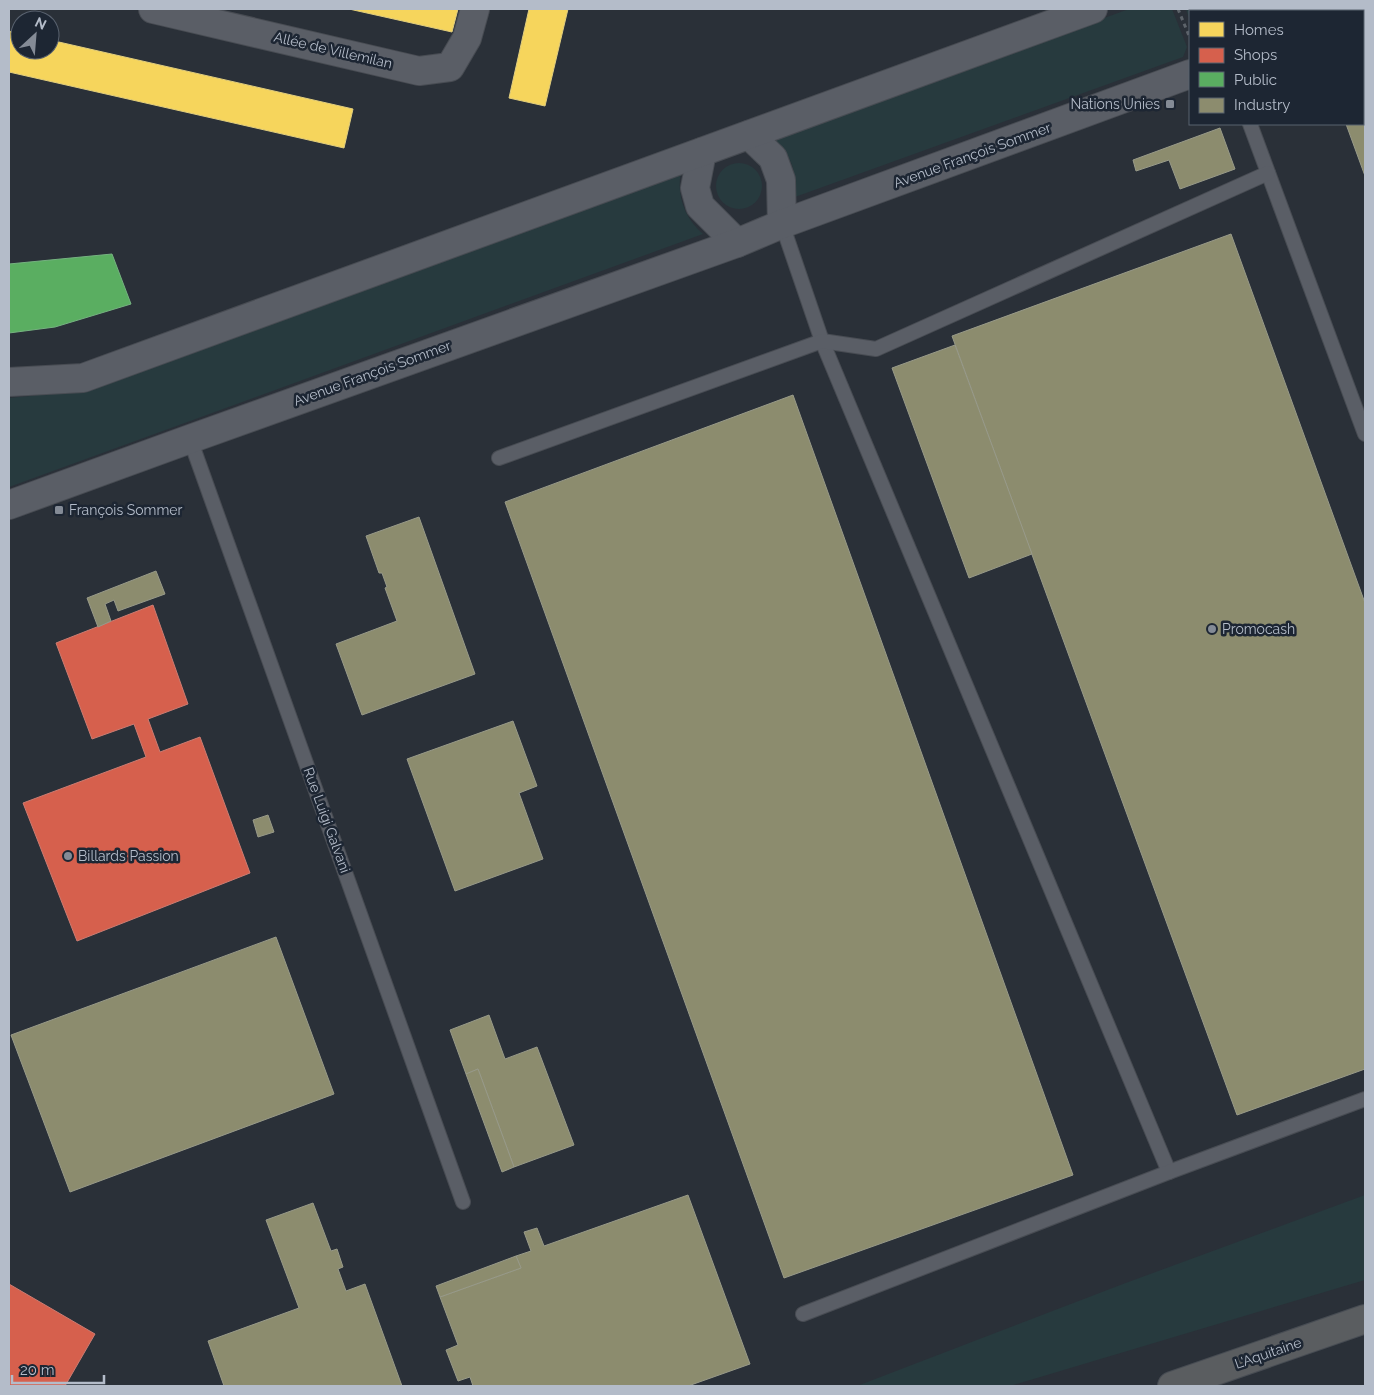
<svg xmlns="http://www.w3.org/2000/svg" width="1374" height="1395" font-family="Raleway,sans-serif">
  <style>
    .green { fill: #273a3e }
    .homes { fill: #f6d55c; stroke: #e2ce7d }
    .shops { fill: #d6604d; stroke: #cc7c72 }
    .public { fill: #5aae61; stroke: #75b280 }
    .industry { fill: #8c8c6e; stroke: #989a89 }
    .lines { fill: none; stroke-linecap: round; stroke-linejoin: round }
    .service-casing { stroke: #484c53; stroke-width: 16 }
    .minor-casing { stroke: #484c53; stroke-width: 30 }
    .tertiary-casing { stroke: #484c53; stroke-width: 30 }
    .motorway-casing { stroke: #474c53; stroke-width: 30 }
    .path { stroke: #5d636a; stroke-width: 3; stroke-dasharray: 4 4; stroke-linecap: butt }
    .service { stroke: #5a5e66; stroke-width: 14 }
    .minor { stroke: #5a5e66; stroke-width: 28 }
    .tertiary { stroke: #5a5e66; stroke-width: 28 }
    .motorway { stroke: #5a5d60; stroke-width: 28 }
    .poi-dot { fill: #848b96; stroke: #1d2633; stroke-width: 2 }
    .labels { text-anchor: middle; stroke-width: 5; stroke-linejoin: round; paint-order: stroke }
    .street-label { font-size: 14px; fill: #b4bcc9; stroke: #1d2633 }
    .poi-label { font-size: 14px; fill: #b4bcc9; stroke: #1d2633; text-anchor: start }
  </style>
  <rect width="100%" height="100%" fill="#2a3038"/>
  <g class="green">
    <path d="M1129 9H1172L1187 47 1183 57 795 197C795 189 796 180 794 173 792 160 783 146 773 139Z"/>
    <path d="M1186 9H1314L1307 11H1190V21Z"/>
    <circle cx="739" cy="186" r="23"/>
    <path d="M681 172C676 195 685 219 703 234L9 487V398L30 396 93 386Z"/>
    <path d="M1365 1195V1280L1010 1386H857L1123 1284Z"/>
  </g>
  <g class="homes">
    <path d="M349 9H458L452 32Z"/>
    <path d="M529 9H568L545 106 509 98Z"/>
    <path d="M9 31 20 34V50H50V40L353 109 344 148 9 72Z"/>
  </g>
  <g class="shops">
    <path d="M153 605 188 704 148 719 160 752 200 737 250 873 77 941 23 803 146 757 134 724 92 739 56 643Z"/>
    <path d="M9 1284 95 1334 65 1386H9Z"/>
  </g>
  <path class="public" d="M112 254 131 304 55 327 9 333V264Z"/>
  <g class="industry">
    <path d="M1365 105V176L1346 124H1363V106Z"/>
    <path d="M1220 128 1235 169 1180 189 1169 160 1136 171 1133 160Z"/>
    <path d="M1231 234 1365 603V1069L1237 1115 952 336Z"/>
    <path d="M955 345 1032 554 969 578 892 368Z"/>
    <path d="M793 395 1073 1175 784 1278 505 502Z"/>
    <path d="M419 517 475 674 362 715 336 644 397 621 385 588 387 587 382 573H379L366 536Z"/>
    <path d="M156 571 165 594 118 611 114 600 105 604 111 621 98 627 87 598Z"/>
    <path d="M513 721 537 786 519 793 543 859 455 891 407 759Z"/>
    <path d="M268 815 274 832 258 837 253 820Z"/>
    <path d="M276 937 334 1094 70 1192 11 1035Z"/>
    <path d="M489 1015 505 1059 537 1047 574 1145 514 1167 478 1069 466 1074 450 1030Z"/>
    <path d="M478 1069 514 1167 502 1172 466 1074Z"/>
    <path d="M688 1195 750 1364 688 1386H473L470 1377 458 1381 446 1350 458 1345 440 1297 521 1268 516 1256 531 1251 524 1232 537 1228 544 1246Z"/>
    <path d="M313 1203 331 1251 337 1249 343 1267 338 1269 346 1291 365 1284 402 1386H224L208 1341 299 1308 266 1220Z"/>
    <path d="M516 1256 521 1268 440 1297 436 1286Z"/>
  </g>
  <g class="lines">
    <defs>
      <g id="service">
        <path d="M1250 124 1365 434"/>
        <path d="M782 224 822 341 1169 1172"/>
        <path d="M190 439 463 1202"/>
        <path d="M499 458 822 341 876 349 1268 173"/>
        <path d="M803 1314 1169 1172 1365 1099"/>
      </g>
      <path id="minor" d="M153 9 419 71 450 67 467 38 475 9"/>
      <g id="tertiary">
        <path d="M1360 11 1365 9"/>
        <path d="M749 135 773 158 781 180 782 224"/>
        <path d="M702 152 695 188 700 206 737 243"/>
        <path d="M9 382 83 378 1093 9"/>
        <path d="M9 505 190 439 737 243 782 224 1190 74"/>
      </g>
      <path id="motorway" d="M1172 1386 1365 1319"/>
    </defs>
    <use href="#service" class="service-casing"/>
    <use href="#minor" class="minor-casing"/>
    <use href="#tertiary" class="tertiary-casing"/>
    <use href="#motorway" class="motorway-casing"/>
    <path class="path" d="M1178 9 1190 38"/>
    <use href="#service" class="service"/>
    <use href="#minor" class="minor"/>
    <use href="#tertiary" class="tertiary"/>
    <use href="#motorway" class="motorway"/>
  </g>
  <g class="poi-dot">
    <rect x="1165" y="99" width="10" height="10" rx="2.5"/>
    <rect x="54" y="505" width="10" height="10" rx="2.5"/>
    <circle cx="1212" cy="629" r="5"/>
    <circle cx="68" cy="856" r="5"/>
  </g>
  <g class="labels">
    <g class="street-label">
      <text transform="translate(333 50) rotate(13)" y="5">Allée de Villemilan</text>
      <text transform="translate(972 155) rotate(-20)" y="5">Avenue François Sommer</text>
      <text transform="translate(372 373) rotate(-20)" y="5">Avenue François Sommer</text>
      <text transform="translate(327 820) rotate(70)" y="5">Rue Luigi Galvani</text>
      <text transform="translate(1268 1353) rotate(-19)" y="5">L'Aquitaine</text>
    </g>
    <g class="poi-label">
      <text x="1160" y="109" text-anchor="end">Nations Unies</text>
      <text x="69" y="515">François Sommer</text>
      <text x="1222" y="634">Promocash</text>
      <text x="78" y="861">Billards Passion</text>
    </g>
  </g>
  <rect width="1374" height="1395" fill="none" stroke="#b4bcc9" stroke-width="20"/>
  <rect x="1189" y="10" width="175" height="115" fill="#1d2633" stroke="#59626f"/>
  <rect x="1199" y="22" width="25" height="15" fill="#f6d55c" stroke="#59626f"/>
  <text x="1234" y="35" font-size="15" fill="#b4bcc9">Homes</text>
  <rect x="1199" y="48" width="25" height="15" fill="#d6604d" stroke="#59626f"/>
  <text x="1234" y="60" font-size="15" fill="#b4bcc9">Shops</text>
  <rect x="1199" y="72" width="25" height="15" fill="#5aae61" stroke="#59626f"/>
  <text x="1234" y="85" font-size="15" fill="#b4bcc9">Public</text>
  <rect x="1199" y="98" width="25" height="15" fill="#8c8c6e" stroke="#59626f"/>
  <text x="1234" y="110" font-size="15" fill="#b4bcc9">Industry</text>
  <g transform="translate(35 35) rotate(26)"><circle r="24" fill="#1d2633" stroke="#59626f"/>
  <path d="M0-4L9 19L0 12L-9 19Z" fill="#848b96"/>
  <text y="-8" font-size="14" font-weight="bold" text-anchor="middle" fill="#b4bcc9">N</text>
  </g>
  <path d="M12 1375v8h92v-8" fill="none" stroke="#b4bcc9" stroke-width="2.5"/>
  <text x="20" y="1375" font-size="15" fill="#b4bcc9" stroke="#1d2633" stroke-width="4" paint-order="stroke">20 m</text>
</svg>
